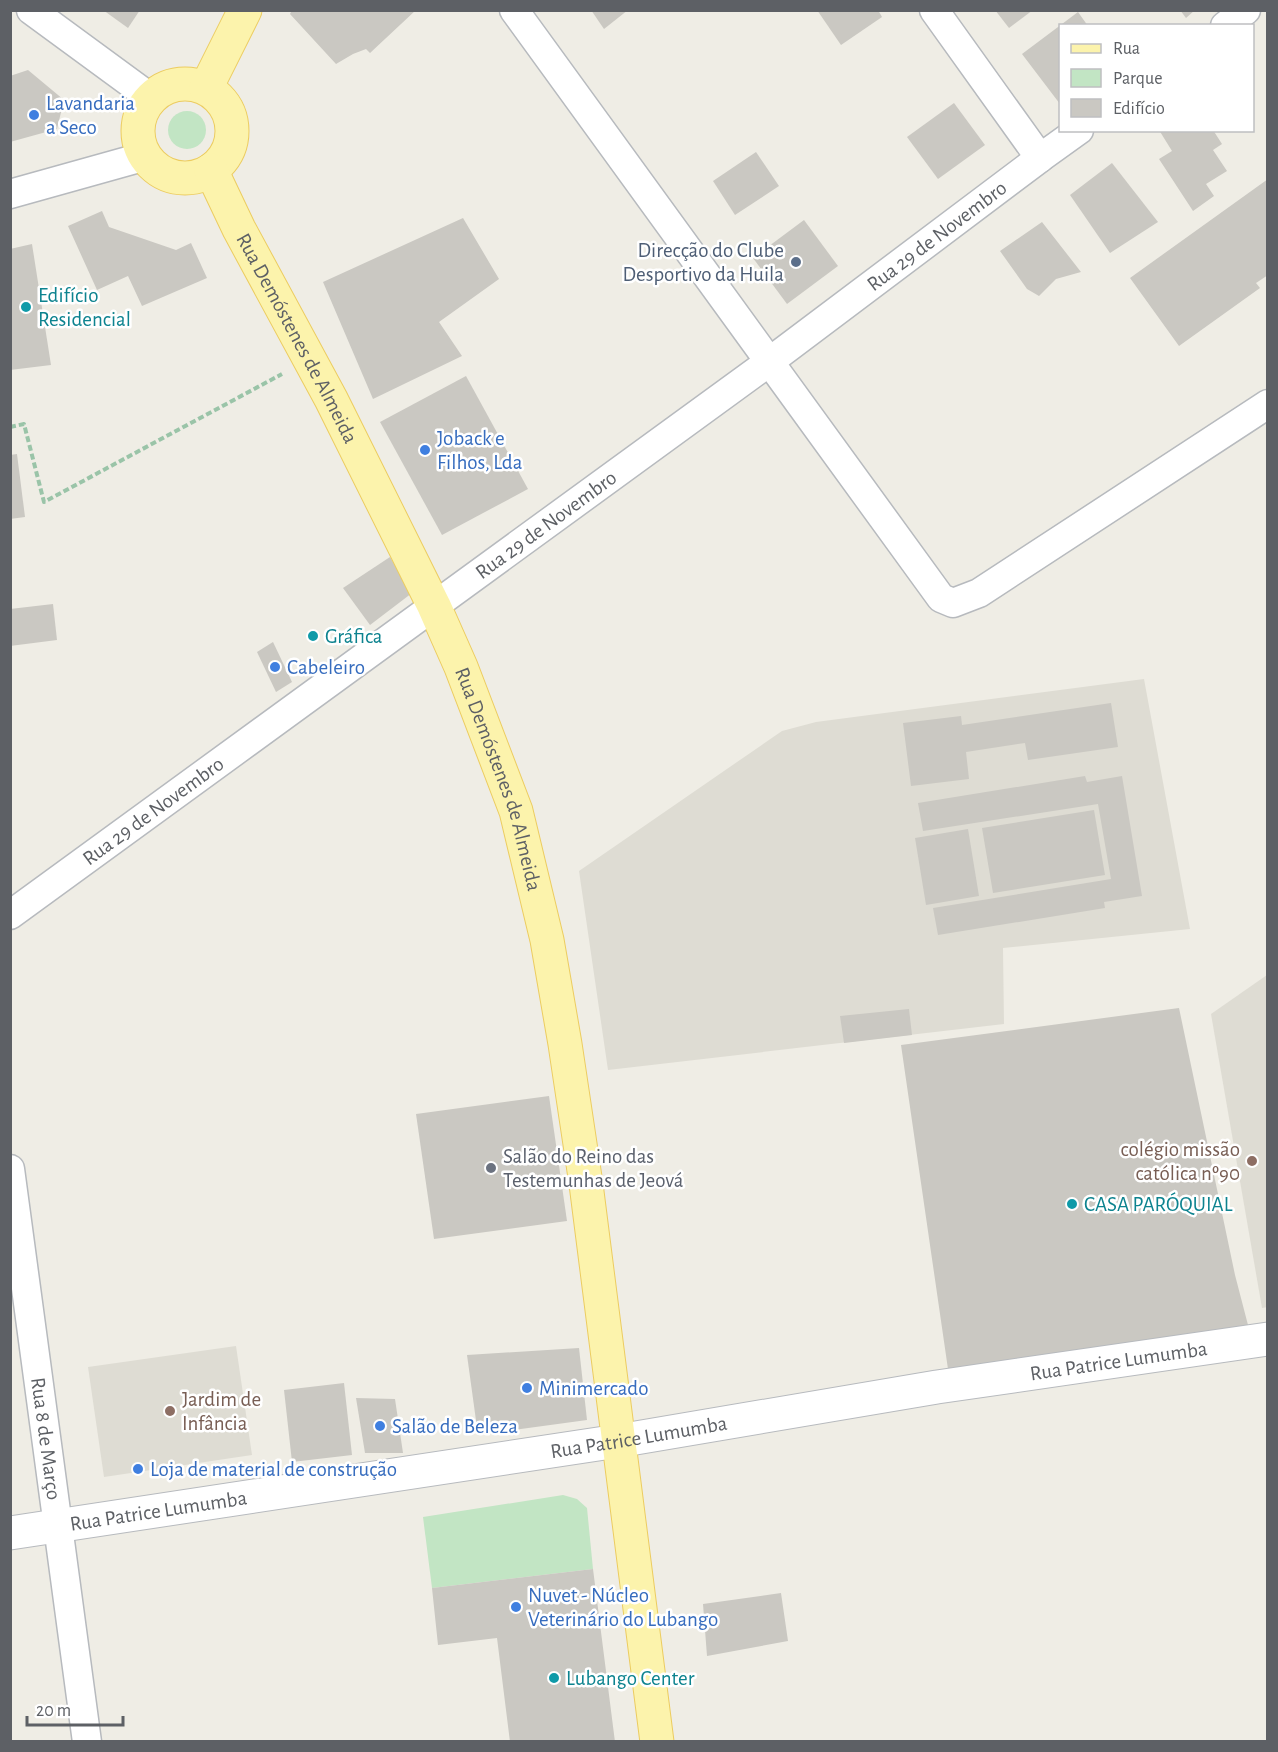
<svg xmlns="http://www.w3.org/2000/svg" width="1278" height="1752" font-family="'Alegreya Sans',sans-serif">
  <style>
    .education { fill: #dedcd3 }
    .green { fill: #c2e5c4 }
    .building { fill: #cac8c2 }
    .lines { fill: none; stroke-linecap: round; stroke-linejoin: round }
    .minor-casing { stroke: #b7babe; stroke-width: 31 }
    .tertiary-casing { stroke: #b7babe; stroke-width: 35 }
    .primary-casing { stroke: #eccc60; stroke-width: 35 }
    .path { stroke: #9ac4a8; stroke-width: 4; stroke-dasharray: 6 3; stroke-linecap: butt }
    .minor { stroke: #fff; stroke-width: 28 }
    .tertiary { stroke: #fff; stroke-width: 33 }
    .primary { stroke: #fcf3ac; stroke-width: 33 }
    .shop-dot { fill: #3f7fe0; stroke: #fff; stroke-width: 2 }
    .service-dot { fill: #5c6f8a; stroke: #fff; stroke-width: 2 }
    .culture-dot { fill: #0f9aa8; stroke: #fff; stroke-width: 2 }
    .education-dot { fill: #8d6e63; stroke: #fff; stroke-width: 2 }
    .worship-dot { fill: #6b7280; stroke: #fff; stroke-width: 2 }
    .labels { text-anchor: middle; stroke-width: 5; stroke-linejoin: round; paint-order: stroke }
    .shop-label { font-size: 21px; fill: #366cbe; stroke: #fff; text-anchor: start }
    .street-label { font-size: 21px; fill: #5d6065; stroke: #fff }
    .service-label { font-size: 21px; fill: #4e5e75; stroke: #fff; text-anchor: end }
    .culture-label { font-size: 21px; fill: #0d838f; stroke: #fff; text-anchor: start }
    .education-label { font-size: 21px; fill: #785e54; stroke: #fff; text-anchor: end }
    .worship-label { font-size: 21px; fill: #5b616d; stroke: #fff; text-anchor: start }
  </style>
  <rect width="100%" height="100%" fill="#efede5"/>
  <g class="education">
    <path d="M1144 679 1190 929 1003 948 1004 1024 608 1070 579 871 782 731 816 722Z"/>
    <path d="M1267 975 1268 1307 1262 1308 1211 1014Z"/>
    <path d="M236 1346 252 1455 104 1477 88 1367Z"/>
  </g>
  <g class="green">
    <circle cx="187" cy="130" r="19"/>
    <path d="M563 1495 577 1499 587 1508 593 1569 432 1588 423 1517Z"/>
  </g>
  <g class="building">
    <path d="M103 10H140L128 28Z"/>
    <path d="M292 10H416L370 53 366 49 353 54 336 64 290 14Z"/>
    <path d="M591 10H628L604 29Z"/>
    <path d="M817 10H878L882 17 841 45Z"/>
    <path d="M995 10H1033L1009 28Z"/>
    <path d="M1180 10H1195L1186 18Z"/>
    <path d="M1078 12 1088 26H1060V104L1022 54Z"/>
    <path d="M28 70 64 100 57 129 10 142V76Z"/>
    <path d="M954 103 985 145 938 179 907 137Z"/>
    <path d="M1159 130H1213L1222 144 1213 150 1227 171 1206 184 1214 196 1193 211 1159 159 1172 151Z"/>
    <path d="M756 152 779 186 735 215 713 181Z"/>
    <path d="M1112 163 1158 222 1110 253 1070 195Z"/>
    <path d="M1268 179V275L1256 283 1260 288 1179 346 1130 278Z"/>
    <path d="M102 211 109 227 176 250 191 243 207 278 142 306 128 276 97 290 68 226Z"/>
    <path d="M463 218 499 279 439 322 462 356 373 399 323 282Z"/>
    <path d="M804 220 838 266 787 304 753 258Z"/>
    <path d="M1042 222 1081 272 1056 279 1039 296 1027 289 1000 251Z"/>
    <path d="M32 244 51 365 10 370V249Z"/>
    <path d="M466 376 528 489 442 535 380 422Z"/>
    <path d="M17 454 25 517 10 519V455Z"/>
    <path d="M390 557 412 593 370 625 343 588Z"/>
    <path d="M53 604 57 640 10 646V609Z"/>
    <path d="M273 642 292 682 276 692 257 652Z"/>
    <path d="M1111 703 1118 747 1028 760 1025 743 966 752 969 779 911 786 903 723 961 716 962 725Z"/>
    <path d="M1085 776 1087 782 1122 776 1142 896 1104 902 1105 908 938 935 933 908 1111 879 1098 804 923 831 918 803Z"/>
    <path d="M1094 810 1105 875 993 893 982 828Z"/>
    <path d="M968 829 979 896 926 905 915 838Z"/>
    <path d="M1179 1008 1235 1275 1248 1325 949 1376 901 1045Z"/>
    <path d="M909 1009 912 1035 844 1043 840 1016Z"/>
    <path d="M549 1096 567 1221 434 1239 416 1114Z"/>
    <path d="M579 1348 587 1420 478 1435 467 1355Z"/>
    <path d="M344 1383 352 1455 292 1462 284 1390Z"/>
    <path d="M356 1398 395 1399 403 1453H365Z"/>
    <path d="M593 1569 615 1742H510L497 1638 438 1645 432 1588Z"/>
    <path d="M781 1593 788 1641 707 1656 703 1604Z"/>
  </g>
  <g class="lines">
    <defs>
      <g id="minor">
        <path d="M31 10 151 98"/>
        <path d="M514 10 941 598 953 603 979 593 1268 404"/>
        <path d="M934 10 1040 158"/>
        <path d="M1225 26 1246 10"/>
        <path d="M10 194 146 156"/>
        <path id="s1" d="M10 915 769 362 1040 158 1079 130"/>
        <path id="s2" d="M10 1169 87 1742"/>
      </g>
      <g id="tertiary">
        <path id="s3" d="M10 1533 618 1441 937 1387 1268 1339"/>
      </g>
      <g id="primary">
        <circle cx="185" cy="131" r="47"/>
        <path d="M206 88 245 10"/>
        <path id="s4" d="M211 170 239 229 331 399 434 606 461 667 516 811 547 940 565 1044 586 1184 657 1742"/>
      </g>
    </defs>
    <use href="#minor" class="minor-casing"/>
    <use href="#tertiary" class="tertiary-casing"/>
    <use href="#primary" class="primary-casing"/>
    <path class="path" d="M10 427 24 424 44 502 282 374"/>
    <use href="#minor" class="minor"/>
    <use href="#tertiary" class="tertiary"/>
    <use href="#primary" class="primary"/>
  </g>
  <g class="shop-dot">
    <circle cx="34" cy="115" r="6"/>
    <circle cx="425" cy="450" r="6"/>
    <circle cx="275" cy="667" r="6"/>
    <circle cx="527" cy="1388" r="6"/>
    <circle cx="380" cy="1426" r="6"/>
    <circle cx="138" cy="1469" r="6"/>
    <circle cx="516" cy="1607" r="6"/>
  </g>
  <circle class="service-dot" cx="796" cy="262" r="6"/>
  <g class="culture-dot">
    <circle cx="26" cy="307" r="6"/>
    <circle cx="313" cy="636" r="6"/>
    <circle cx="1072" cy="1204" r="6"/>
    <circle cx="554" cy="1678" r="6"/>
  </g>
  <g class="education-dot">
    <circle cx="1252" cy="1161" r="6"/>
    <circle cx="170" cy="1411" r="6"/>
  </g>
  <circle class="worship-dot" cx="491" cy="1168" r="6"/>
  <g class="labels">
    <g class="shop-label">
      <text x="46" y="110">Lavandaria<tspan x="46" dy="24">a Seco</tspan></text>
      <text x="437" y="445">Joback e<tspan x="437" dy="24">Filhos, Lda</tspan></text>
      <text x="287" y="674">Cabeleiro</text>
      <text x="539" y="1395">Minimercado</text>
      <text x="392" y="1433">Salão de Beleza</text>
      <text x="150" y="1476">Loja de material de construção</text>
      <text x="528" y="1602">Nuvet - Núcleo<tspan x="528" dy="24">Veterinário do Lubango</tspan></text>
    </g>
    <g class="street-label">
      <text dy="7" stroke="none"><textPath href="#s1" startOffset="1149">Rua 29 de Novembro</textPath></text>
      <text dy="7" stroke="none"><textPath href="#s4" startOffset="189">Rua Demóstenes de Almeida</textPath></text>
      <text dy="7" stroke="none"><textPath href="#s1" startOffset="663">Rua 29 de Novembro</textPath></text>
      <text dy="7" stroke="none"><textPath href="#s4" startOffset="675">Rua Demóstenes de Almeida</textPath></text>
      <text dy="7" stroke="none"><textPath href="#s1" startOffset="177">Rua 29 de Novembro</textPath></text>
      <text dy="7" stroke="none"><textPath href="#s3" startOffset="1122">Rua Patrice Lumumba</textPath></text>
      <text dy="7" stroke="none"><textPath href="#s2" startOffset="272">Rua 8 de Março</textPath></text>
      <text dy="7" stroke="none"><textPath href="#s3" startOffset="636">Rua Patrice Lumumba</textPath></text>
      <text dy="7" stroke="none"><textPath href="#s3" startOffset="150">Rua Patrice Lumumba</textPath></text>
    </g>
    <g class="service-label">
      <text x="784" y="257">Direcção do Clube<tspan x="784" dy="24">Desportivo da Huila</tspan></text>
    </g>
    <g class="culture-label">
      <text x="38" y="302">Edifício<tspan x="38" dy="24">Residencial</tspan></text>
      <text x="325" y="643">Gráfica</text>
      <text x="1084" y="1211">CASA PARÓQUIAL</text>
      <text x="566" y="1685">Lubango Center</text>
    </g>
    <g class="education-label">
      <text x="1240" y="1156">colégio missão<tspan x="1240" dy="24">católica nº90</tspan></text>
      <text x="182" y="1406" text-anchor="start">Jardim de<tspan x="182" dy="24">Infância</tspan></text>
    </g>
    <g class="worship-label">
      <text x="503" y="1163">Salão do Reino das<tspan x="503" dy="24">Testemunhas de Jeová</tspan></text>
    </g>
  </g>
  <rect width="1278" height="1752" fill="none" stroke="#5d6065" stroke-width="24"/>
  <rect x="1059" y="24" width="195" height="108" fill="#ffffff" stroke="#bebfc1" stroke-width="1.5"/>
  <rect x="1071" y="44" width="30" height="9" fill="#fcf3ac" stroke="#bebfc1" stroke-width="1.5"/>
  <text x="1113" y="54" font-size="18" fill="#5d6065">Rua</text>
  <rect x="1071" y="69" width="30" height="18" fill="#c2e5c4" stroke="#bebfc1" stroke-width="1.5"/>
  <text x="1113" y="84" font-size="18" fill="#5d6065">Parque</text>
  <rect x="1071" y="99" width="30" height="18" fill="#cac8c2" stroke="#bebfc1" stroke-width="1.5"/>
  <text x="1113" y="114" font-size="18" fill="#5d6065">Edifício</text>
  <path d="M27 1716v9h96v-9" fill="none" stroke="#5d6065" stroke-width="3"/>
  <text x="36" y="1716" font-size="18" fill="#5d6065" stroke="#ffffff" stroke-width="4.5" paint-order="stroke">20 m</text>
</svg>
